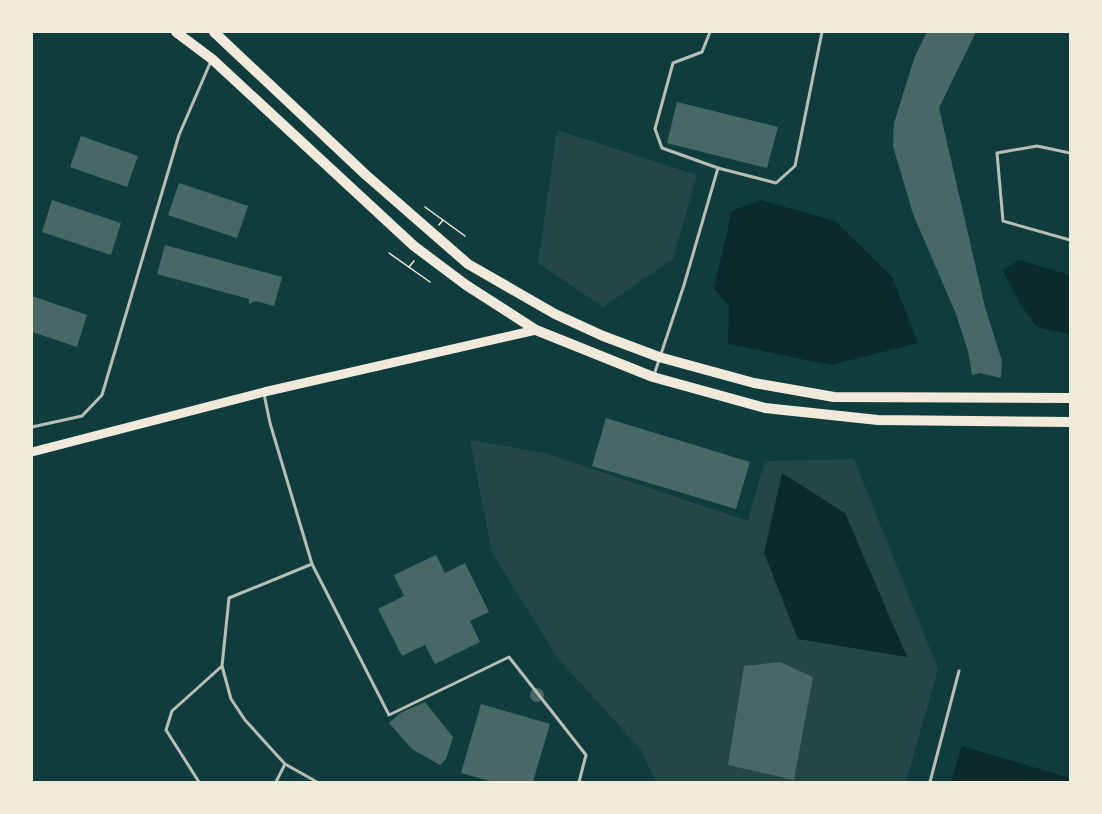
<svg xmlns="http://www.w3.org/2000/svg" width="1102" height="814" font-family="Jost,sans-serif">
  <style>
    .green { fill: #244646 }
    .water { fill: #0a2a2b }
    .building { fill: #486865 }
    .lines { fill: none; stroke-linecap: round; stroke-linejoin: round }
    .path { stroke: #f1e9da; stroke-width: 1.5 }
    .service { stroke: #b8beb3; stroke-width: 3 }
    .secondary { stroke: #f1e9da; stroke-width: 9 }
    .primary { stroke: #f1e9da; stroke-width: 10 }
  </style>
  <rect width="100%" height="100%" fill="#0f3d3e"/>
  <g class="green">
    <path d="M557 130 697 175 673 259 603 307 538 263Z"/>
    <path d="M470 440 545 453 748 521 765 461 854 459 938 669 906 782H656L641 750 557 657 492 553Z"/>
  </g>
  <g class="water">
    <path d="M760 200 835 221 892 277 918 343 831 365 728 344 729 307 714 288 732 211Z"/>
    <path d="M1018 260 1070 275V334L1037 327 1021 305 1003 271Z"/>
    <path d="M782 473 845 513 907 657 798 639 764 553Z"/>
    <path d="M962 746 1070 778V782H951Z"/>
  </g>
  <g class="building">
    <path d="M927 32H976L939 108 985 307 1002 361 1001 378 980 373 972 375 968 351 956 314 913 214 893 146 894 123 915 56Z"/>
    <path d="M677 102 778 127 767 168 667 143Z"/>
    <path d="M81 136 138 156 127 187 70 167Z"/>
    <path d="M179 183 248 206 237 238 168 215Z"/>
    <path d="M52 200 121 223 111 255 42 232Z"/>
    <path d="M165 245 282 277 274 306 256 301 249 304V299L157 274Z"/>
    <path d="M32 296 87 315 77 347 32 332Z"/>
    <path d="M606 418 750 462 736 509 592 466Z"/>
    <path d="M436 555 445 573 465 563 489 612 470 621 480 642 435 664 425 645 402 656 378 609 404 596 394 575Z"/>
    <path d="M780 662 813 677 794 780 728 765 744 666Z"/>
    <circle cx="537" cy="695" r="7"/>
    <path d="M425 702 453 737 446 759 440 765 412 749 389 723 400 713Z"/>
    <path d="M481 704 550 724 533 782H493L461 773Z"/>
  </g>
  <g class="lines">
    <g class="path">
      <path d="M425 207 465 236"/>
      <path d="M439 225 443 220"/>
      <path d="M389 253 430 282"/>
      <path d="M409 267 414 261"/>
    </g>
    <g class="service">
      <path d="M710 32 702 52 673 63 655 129 662 148 718 168 776 183 795 166 822 32"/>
      <path d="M1070 153 1037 146 997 153 1003 221 1070 240"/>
      <path d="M654 375 684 285 718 168"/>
      <path d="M264 394 270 423 312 564 389 715 509 657 586 755 579 782"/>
      <path d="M32 427 82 416 102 395 179 135 211 61"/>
      <path d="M312 564 229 598 222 666 231 699 245 720 285 764 317 782"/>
      <path d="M199 782 166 730 172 711 222 666"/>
      <path d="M276 782 285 764"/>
      <path d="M930 782 959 671"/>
    </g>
    <path class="secondary" d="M32 452 264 392 536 330"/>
    <g class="primary">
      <path d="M176 32 212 59 414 246 466 285 536 330 653 377 765 408 878 420 1070 422"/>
      <path d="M214 32 366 175 468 264 555 314 603 336 659 357 754 383 834 397 1070 398"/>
    </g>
  </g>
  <rect width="1102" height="814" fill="none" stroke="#f1e9da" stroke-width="66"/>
</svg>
